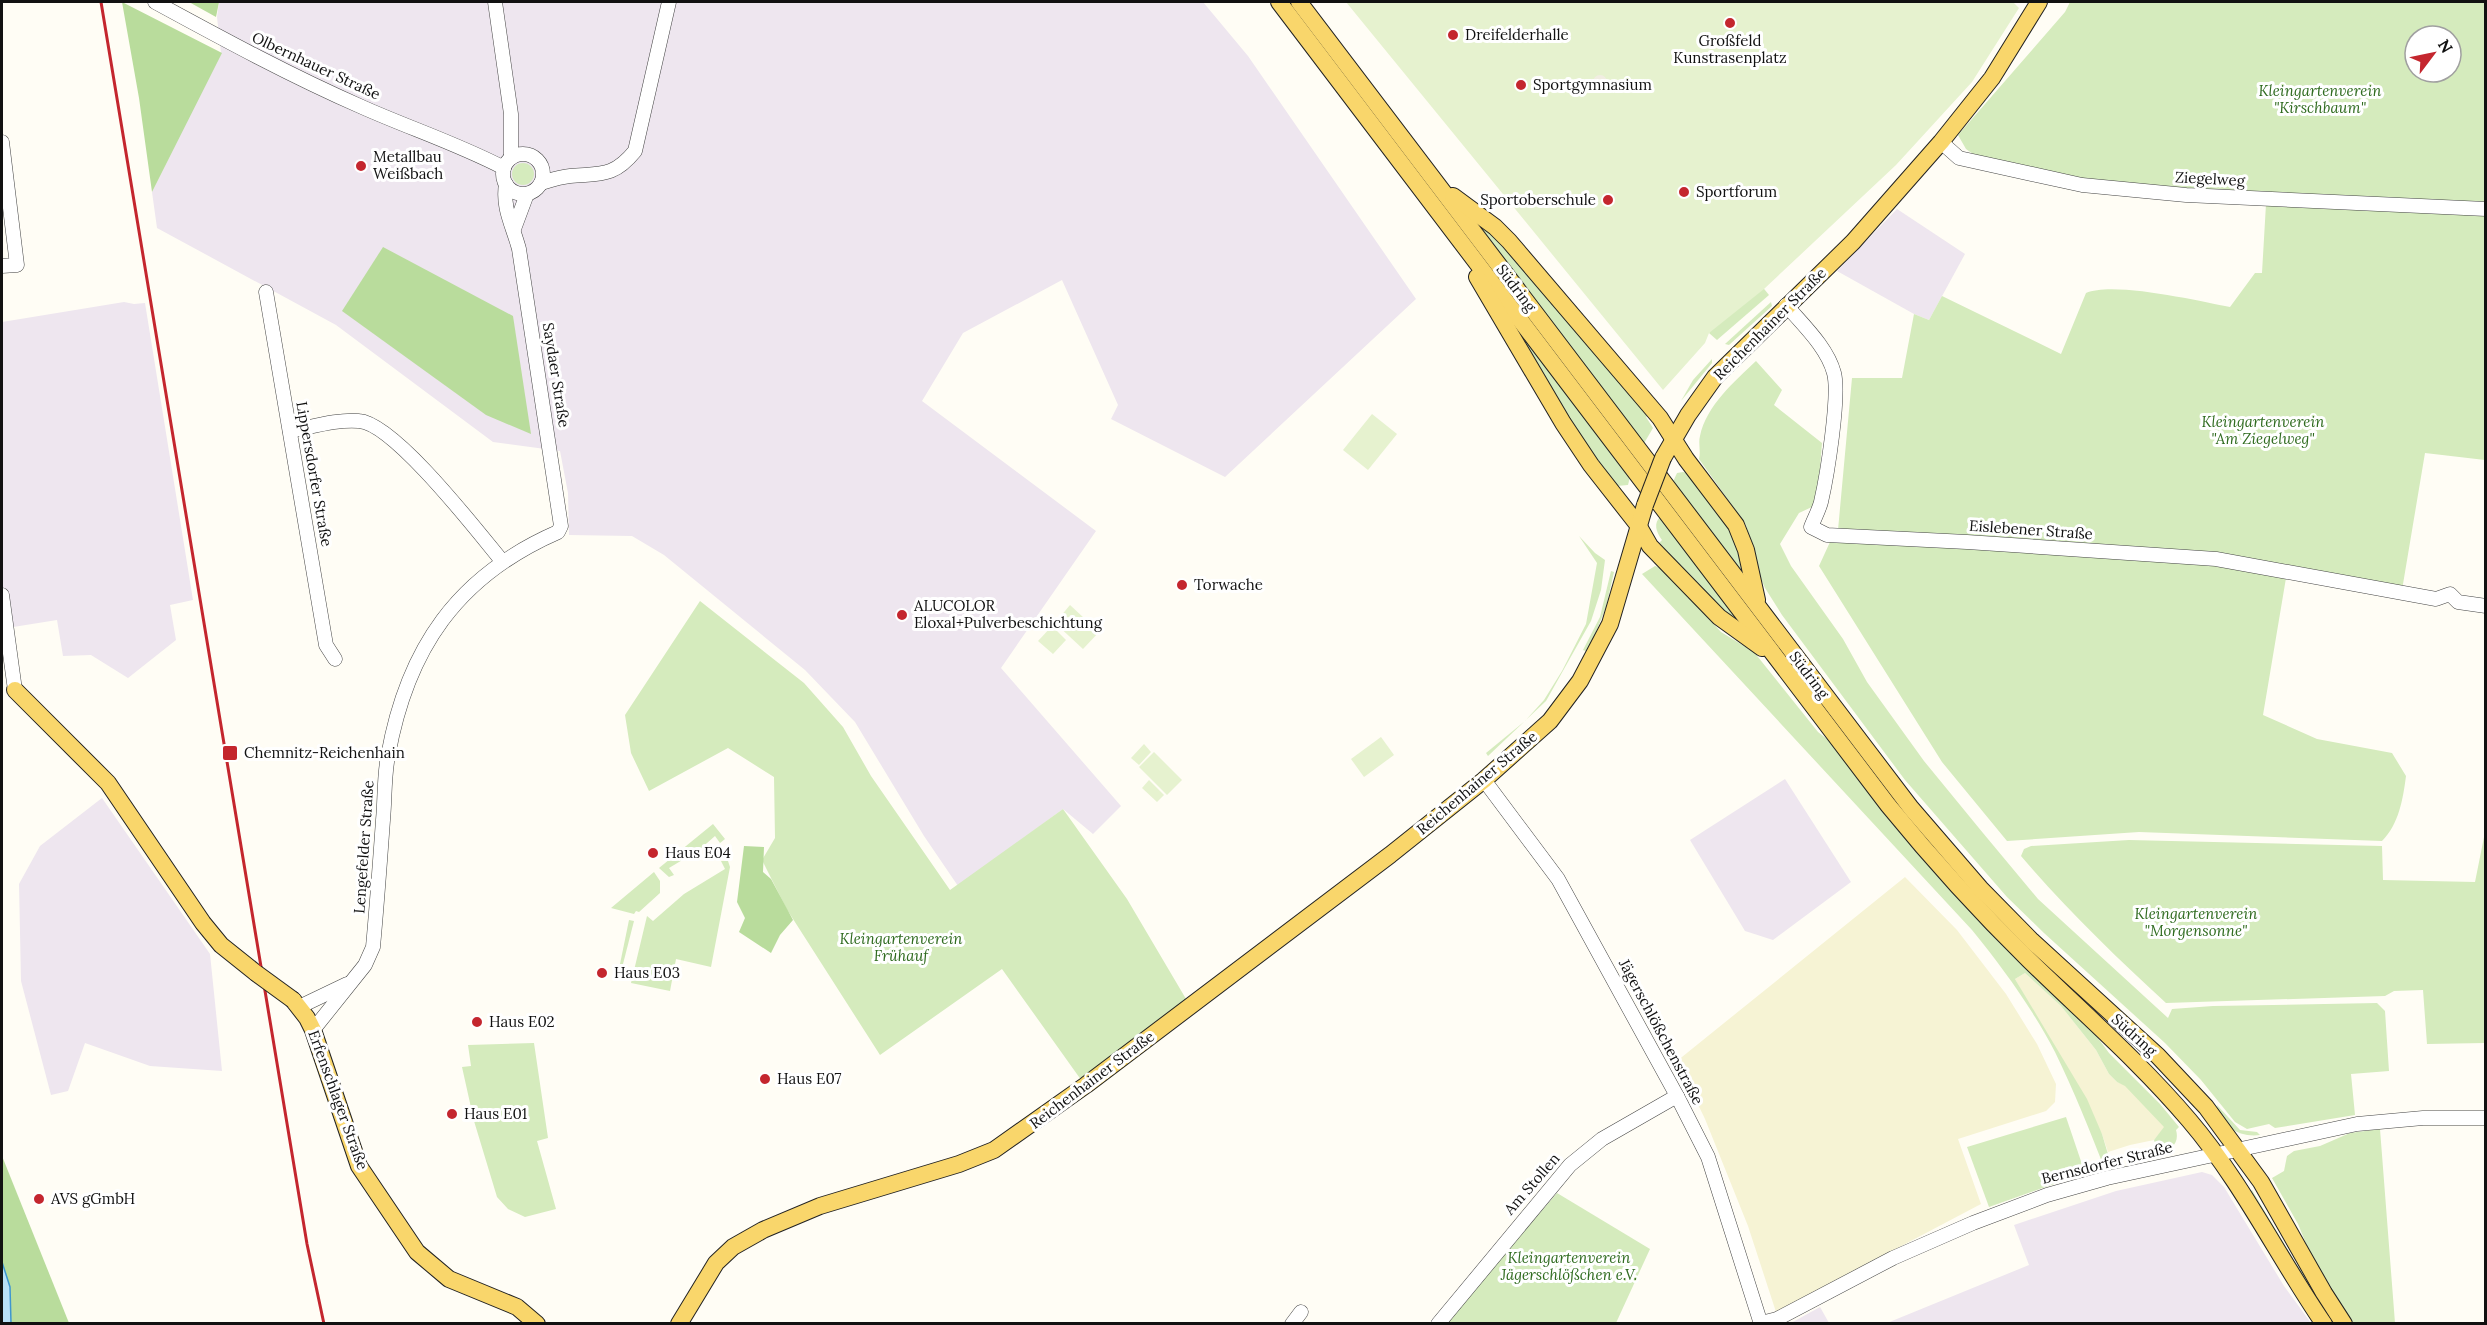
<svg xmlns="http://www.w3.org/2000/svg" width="2487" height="1325" font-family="Lora,serif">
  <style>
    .industrial { fill: #eee6ef }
    .farmland { fill: #f6f3d4 }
    .green { fill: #d5ebbd; fill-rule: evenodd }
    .forest { fill: #b9dc9c }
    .pitch { fill: #e6f2cf }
    .plaza { fill: #f1ede2 }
    .water { fill: #b9e0f7; stroke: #3f96cf; stroke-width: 1.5 }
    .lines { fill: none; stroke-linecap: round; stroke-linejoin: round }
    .minor-casing { stroke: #444; stroke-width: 15 }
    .major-casing { stroke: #222; stroke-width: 18 }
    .minor { stroke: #fff; stroke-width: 14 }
    .major { stroke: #f9d66b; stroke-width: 16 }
    .rail { stroke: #c4262e; stroke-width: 3 }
    .major-bridge-casing { stroke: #222; stroke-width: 18; stroke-linecap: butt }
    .major-bridge { stroke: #f9d66b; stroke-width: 16 }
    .poi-dot { fill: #c4262e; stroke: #fff; stroke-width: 2 }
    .labels { text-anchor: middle; stroke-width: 6; stroke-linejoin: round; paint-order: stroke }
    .poi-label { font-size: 15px; fill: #111; stroke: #fff; text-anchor: start }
    .street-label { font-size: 15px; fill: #111; stroke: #fff }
    .park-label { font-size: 15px; font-style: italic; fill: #2f6b1f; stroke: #fff }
  </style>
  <rect width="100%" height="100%" fill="#fffdf5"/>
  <g class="industrial">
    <path d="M219 2H1203L1248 56 1416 299 1225 477 1111 419 1118 405 1062 280 963 333 922 401 1096 531 1001 668 1121 806 1093 834 1063 809 958 886 924 836 855 722 805 670 664 555 632 536 569 535 568 493 560 451 493 442 336 325 157 228 152 192 221 53 217 17Z"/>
    <path d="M1897 209 1965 254 1929 320 1914 314 1837 271Z"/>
    <path d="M124 302 134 304 145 303 193 600 170 605 176 640 128 678 91 655 63 656 57 620 7 628 2 586V322Z"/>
    <path d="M1785 779 1851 882 1773 940 1745 931 1690 840Z"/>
    <path d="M102 798 210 954 222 1071 150 1066 85 1043 68 1091 51 1095 21 981 19 884 40 846Z"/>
    <path d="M2202 1172 2212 1175 2224 1187 2284 1286 2311 1323H1887L2029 1265 2014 1225 2116 1191Z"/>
    <path d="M1820 1307 1829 1323H1791Z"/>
  </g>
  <g class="farmland">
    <path d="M1905 877 1957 930 2006 994 2037 1044 2056 1084 2055 1102 2046 1111 1958 1139 1981 1204 1776 1312 1748 1226 1705 1119 1677 1061Z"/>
    <path d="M2025 973 2061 1006 2096 1050 2109 1074 2117 1082 2125 1085 2165 1127 2154 1140 2130 1145 2108 1152 2102 1134 2015 979Z"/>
  </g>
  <g class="green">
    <path d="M2070 2H2485V204L2180 190 2075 178 1977 157 1966 149 1958 135 2065 12ZM2415 36H2451V72H2415Z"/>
    <circle cx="523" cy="174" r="11"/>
    <path d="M2266 204 2485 214V460L2425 453 2402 590 2219 553 1838 530 1852 378H1902L1914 314 1929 320 1942 296 2061 354 2086 293C2113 281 2199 301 2230 307L2255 273H2262Z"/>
    <path d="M1472 216 1489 227 1649 414 1646 417 1653 428 1643 445Z"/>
    <path d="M1748 269 1769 295 1717 340 1709 333Z"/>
    <path d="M1771 302 1772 306 1729 345 1725 344Z"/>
    <path d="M1499 303 1630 477 1628 485 1617 486 1578 439Z"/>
    <path d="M1712 359V363L1681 401 1693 380Z"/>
    <path d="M1756 361 1782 390 1774 405 1822 443 1818 493 1814 506 1799 513 1780 544 1791 566 1843 639 1867 682 1924 761 1983 833 2038 899 2168 1018 2172 1009 2213 1006 2377 1003 2385 1011 2389 1071 2351 1074 2355 1115 2275 1128 2269 1124 2247 1129 2235 1122 2201 1080 2165 1043 2044 933 2007 897 1905 780 1782 615 1765 588 1759 574 1746 525 1699 459C1701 451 1698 443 1700 436 1706 406 1735 381 1756 361Z"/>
    <path d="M1683 472 1687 473 1733 531 1749 583 1672 484 1677 473Z"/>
    <path d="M1661 516 1746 626 1704 596 1659 543 1662 540C1656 532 1653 523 1661 516Z"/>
    <path d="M1579 536 1595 553 1605 560 1601 590 1591 621 1546 701 1488 756 1486 753 1525 721 1544 700 1562 671 1586 624 1597 563Z"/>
    <path d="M1830 542 1971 545 2216 563 2286 578 2263 715 2317 739 2392 753 2406 776C2403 799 2399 824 2382 841L2139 832 2007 841 1942 762 1819 566Z"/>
    <path d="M1655 566 1663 569 1721 632 1754 652 1818 732 1832 743 2092 1030 2109 1053 2160 1104 2179 1127 2176 1130C2180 1144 2170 1150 2159 1155L2154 1140 2164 1127 2125 1086 2117 1082 2109 1074 2096 1050 2061 1006 2025 973 2015 979 2087 1099 2102 1134 2113 1171 2106 1172C2090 1131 2074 1091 2055 1052 2032 1008 2003 968 1972 930L1642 574Z"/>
    <path d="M1611 571 1614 572 1606 607 1588 652 1583 650 1600 617Z"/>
    <path d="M700 601 804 683 843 727 871 776 950 890 1063 809 1127 899 1189 1004 1084 1084 1002 969 880 1055 786 908 762 860 775 838 774 777 728 748 649 791 631 753 625 715Z"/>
    <path d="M713 824 725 839 720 843 715 836 699 850 669 868 674 875 669 877 659 868Z"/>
    <path d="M2485 832V1043L2427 1044 2423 990 2394 991 2385 996 2166 1003C2115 956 2066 909 2021 856L2024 849 2031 846 2129 840 2382 846 2383 880 2475 882Z"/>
    <path d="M721 861H728L730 867 711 967 676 959 670 991 631 983 647 916 653 921 684 894 725 869Z"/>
    <path d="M654 872 660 881V893L639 912 636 911 634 914 611 908Z"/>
    <path d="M629 920 634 921 623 964H620Z"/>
    <path d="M534 1043 548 1138 537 1141 556 1209 525 1217 508 1209 497 1197 474 1121 462 1067 471 1066 468 1045Z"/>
    <path d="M2217 1105 2240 1130 2257 1132 2260 1135C2241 1138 2219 1127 2217 1105Z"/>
    <path d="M2066 1117 2085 1173 1989 1207 1967 1147Z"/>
    <path d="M2380 1129 2395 1323H2351L2314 1263 2298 1224 2272 1178 2284 1171 2287 1156 2294 1151 2320 1146 2350 1133Z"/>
    <path d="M2252 1190 2295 1262 2337 1323H2331L2249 1193Z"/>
    <path d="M1557 1193 1650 1249 1616 1323 1444 1324Z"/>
  </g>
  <g class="forest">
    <path d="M122 2 222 53 152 192 139 98Z"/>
    <path d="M189 2H219L216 17Z"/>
    <path d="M383 247 513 316 531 434 486 415 342 311Z"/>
    <path d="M744 846 764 847 763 872 771 879 793 920 780 935 771 953 739 932 745 918 737 902Z"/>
    <path d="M2 1156 69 1323H2Z"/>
  </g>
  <g class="pitch">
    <path d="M1346 2H2013L2019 8 1972 82 1896 165 1764 289 1709 333 1705 343 1663 390Z"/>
    <path d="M1372 414 1397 434 1368 470 1343 450Z"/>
    <path d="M1070 605 1099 632 1083 649 1055 623Z"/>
    <path d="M1052 626 1066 640 1053 654 1038 641Z"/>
    <path d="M1381 737 1394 755 1364 777 1351 759Z"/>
    <path d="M1144 744 1151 752 1139 765 1131 758Z"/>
    <path d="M1154 752 1182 780 1167 795 1139 767Z"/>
    <path d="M1149 780 1164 795 1157 802 1142 788Z"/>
  </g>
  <circle class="plaza" cx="1600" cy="82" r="7"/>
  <path class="water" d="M2 1262 10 1287 11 1323H2Z"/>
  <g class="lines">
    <defs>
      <g id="minor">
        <path d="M155 2C223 39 291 76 362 107 409 128 458 144 504 168"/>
        <path d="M495 2 511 114V158"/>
        <path d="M2 142 17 265 2 266"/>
        <path d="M1941 142 1959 158 2082 185 2186 195 2486 209"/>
        <circle cx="523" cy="174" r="20"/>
        <path d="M541 183C551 180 560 177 570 176 600 173 613 178 635 151L669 2"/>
        <path d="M514 229 527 194"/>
        <path d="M266 292 326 645 335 659"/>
        <path d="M1786 305C1803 325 1827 347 1834 373 1840 396 1827 476 1821 502 1819 510 1814 519 1811 527L1827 535 1967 542 2216 559 2436 599 2450 594 2458 602 2486 606"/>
        <path d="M290 431C312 427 337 419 359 421 394 423 478 532 502 561"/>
        <path d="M2 595 15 690"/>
        <path d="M1484 780 1558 879 1677 1096 1708 1157 1761 1324"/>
        <path d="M299 1007 347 984"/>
        <path d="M313 1030 365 965 373 947C377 904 380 862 383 820 385 799 384 776 388 756 407 649 457 576 558 532L561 526 519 249C513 226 502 208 506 184"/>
        <path d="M1761 1323 1777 1319 1893 1258 1973 1223 2047 1195 2107 1178 2357 1124 2423 1118H2486"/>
        <path d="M1292 1324 1301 1312"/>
        <path d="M1438 1324 1570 1165 1602 1139 1677 1096"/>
      </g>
      <g id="major">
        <path d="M1279 2 1888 805C1932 859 1979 911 2029 960 2082 1012 2140 1062 2189 1120 2242 1182 2278 1257 2324 1324"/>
        <path d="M1299 2 1911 808 1980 888 2032 941 2158 1056 2206 1107 2261 1182 2324 1293 2344 1324"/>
        <path d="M1453 196 1495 227 1509 241 1660 418 1686 459 1736 525 1746 550 1757 600"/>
        <path d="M1477 277 1563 423 1591 465 1638 525 1650 546 1719 617 1762 648"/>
        <path d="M1663 458 1688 415 1715 377 1853 242 1941 142 1992 78 2039 2"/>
        <path d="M15 690 108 783 203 923 221 945 256 973"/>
        <path d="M293 1000 307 1018 313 1030 359 1166 417 1252 449 1279 517 1307 537 1324"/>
        <path d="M679 1324 716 1263 733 1247 763 1230 820 1206 959 1164 994 1150 1086 1085 1390 855 1484 780 1550 721 1580 681 1610 624 1645 505"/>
      </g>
    </defs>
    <use href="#minor" class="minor-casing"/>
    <use href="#major" class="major-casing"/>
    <use href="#minor" class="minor"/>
    <use href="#major" class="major"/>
    <path class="rail" d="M101 2 307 1244 324 1324"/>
    <defs>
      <g id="major-bridge">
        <path d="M1645 505 1663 458"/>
        <path d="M256 973 293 1000"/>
      </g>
    </defs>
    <use href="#major-bridge" class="major-bridge-casing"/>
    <use href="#major-bridge" class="major-bridge"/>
  </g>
  <g class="poi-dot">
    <circle cx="1730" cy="23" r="6"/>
    <circle cx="1453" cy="35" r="6"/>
    <circle cx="1521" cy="85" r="6"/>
    <circle cx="361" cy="166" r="6"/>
    <circle cx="1684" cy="192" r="6"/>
    <circle cx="1608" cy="200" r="6"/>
    <circle cx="1182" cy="585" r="6"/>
    <circle cx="902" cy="615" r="6"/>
    <rect x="222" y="745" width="16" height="16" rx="3"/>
    <circle cx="653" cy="853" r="6"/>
    <circle cx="602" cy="973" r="6"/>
    <circle cx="477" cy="1022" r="6"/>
    <circle cx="765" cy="1079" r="6"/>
    <circle cx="452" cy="1114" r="6"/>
    <circle cx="39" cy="1199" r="6"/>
  </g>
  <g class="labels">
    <g class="poi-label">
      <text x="1465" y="40">Dreifelderhalle</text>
      <text x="1730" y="46" text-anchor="middle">Großfeld<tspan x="1730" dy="17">Kunstrasenplatz</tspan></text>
      <text x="1533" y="90">Sportgymnasium</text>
      <text x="373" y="162">Metallbau<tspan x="373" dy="17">Weißbach</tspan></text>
      <text x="1696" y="197">Sportforum</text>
      <text x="1596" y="205" text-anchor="end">Sportoberschule</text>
      <text x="1194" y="590">Torwache</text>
      <text x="914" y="611">ALUCOLOR<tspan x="914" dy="17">Eloxal+Pulverbeschichtung</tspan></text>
      <text x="244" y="758">Chemnitz-Reichenhain</text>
      <text x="665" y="858">Haus E04</text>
      <text x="614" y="978">Haus E03</text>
      <text x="489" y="1027">Haus E02</text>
      <text x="777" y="1084">Haus E07</text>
      <text x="464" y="1119">Haus E01</text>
      <text x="51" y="1204">AVS gGmbH</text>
    </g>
    <g class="street-label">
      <text transform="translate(316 66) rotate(25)" y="5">Olbernhauer Straße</text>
      <text transform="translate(2210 179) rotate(3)" y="5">Ziegelweg</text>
      <text transform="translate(1516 288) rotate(53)" y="5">Südring</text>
      <text transform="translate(1770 324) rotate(-45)" y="5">Reichenhainer Straße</text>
      <text transform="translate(556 375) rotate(81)" y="5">Saydaer Straße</text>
      <text transform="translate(314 474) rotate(80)" y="5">Lippersdorfer Straße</text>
      <text transform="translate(2031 530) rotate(4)" y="5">Eislebener Straße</text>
      <text transform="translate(1809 675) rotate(53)" y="5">Südring</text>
      <text transform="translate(1477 783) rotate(-40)" y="5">Reichenhainer Straße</text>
      <text transform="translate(364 847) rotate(-86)" y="5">Lengefelder Straße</text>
      <text transform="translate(1661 1032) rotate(62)" y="5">Jägerschlößchenstraße</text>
      <text transform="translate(2134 1035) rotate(42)" y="5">Südring</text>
      <text transform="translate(1092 1080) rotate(-37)" y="5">Reichenhainer Straße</text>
      <text transform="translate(338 1100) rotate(70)" y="5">Erfenschlager Straße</text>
      <text transform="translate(2107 1163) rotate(-14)" y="5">Bernsdorfer Straße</text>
      <text transform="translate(1532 1184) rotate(-49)" y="5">Am Stollen</text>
    </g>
    <g class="park-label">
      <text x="2320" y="96">Kleingartenverein<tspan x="2320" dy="17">"Kirschbaum"</tspan></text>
      <text x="2263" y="427">Kleingartenverein<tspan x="2263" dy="17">"Am Ziegelweg"</tspan></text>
      <text x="2196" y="919">Kleingartenverein<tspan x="2196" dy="17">"Morgensonne"</tspan></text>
      <text x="901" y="944">Kleingartenverein<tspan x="901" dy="17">Frühauf</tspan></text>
      <text x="1569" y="1263">Kleingartenverein<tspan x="1569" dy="17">Jägerschlößchen e.V.</tspan></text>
    </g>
  </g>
  <rect width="2487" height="1325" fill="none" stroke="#111111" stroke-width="6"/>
  <g transform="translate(2433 54) rotate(58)"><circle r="28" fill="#ffffff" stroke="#a0a0a0" stroke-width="1.5"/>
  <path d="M0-4.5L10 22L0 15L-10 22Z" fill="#c4262e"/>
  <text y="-9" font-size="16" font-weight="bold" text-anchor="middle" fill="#111111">N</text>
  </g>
</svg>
